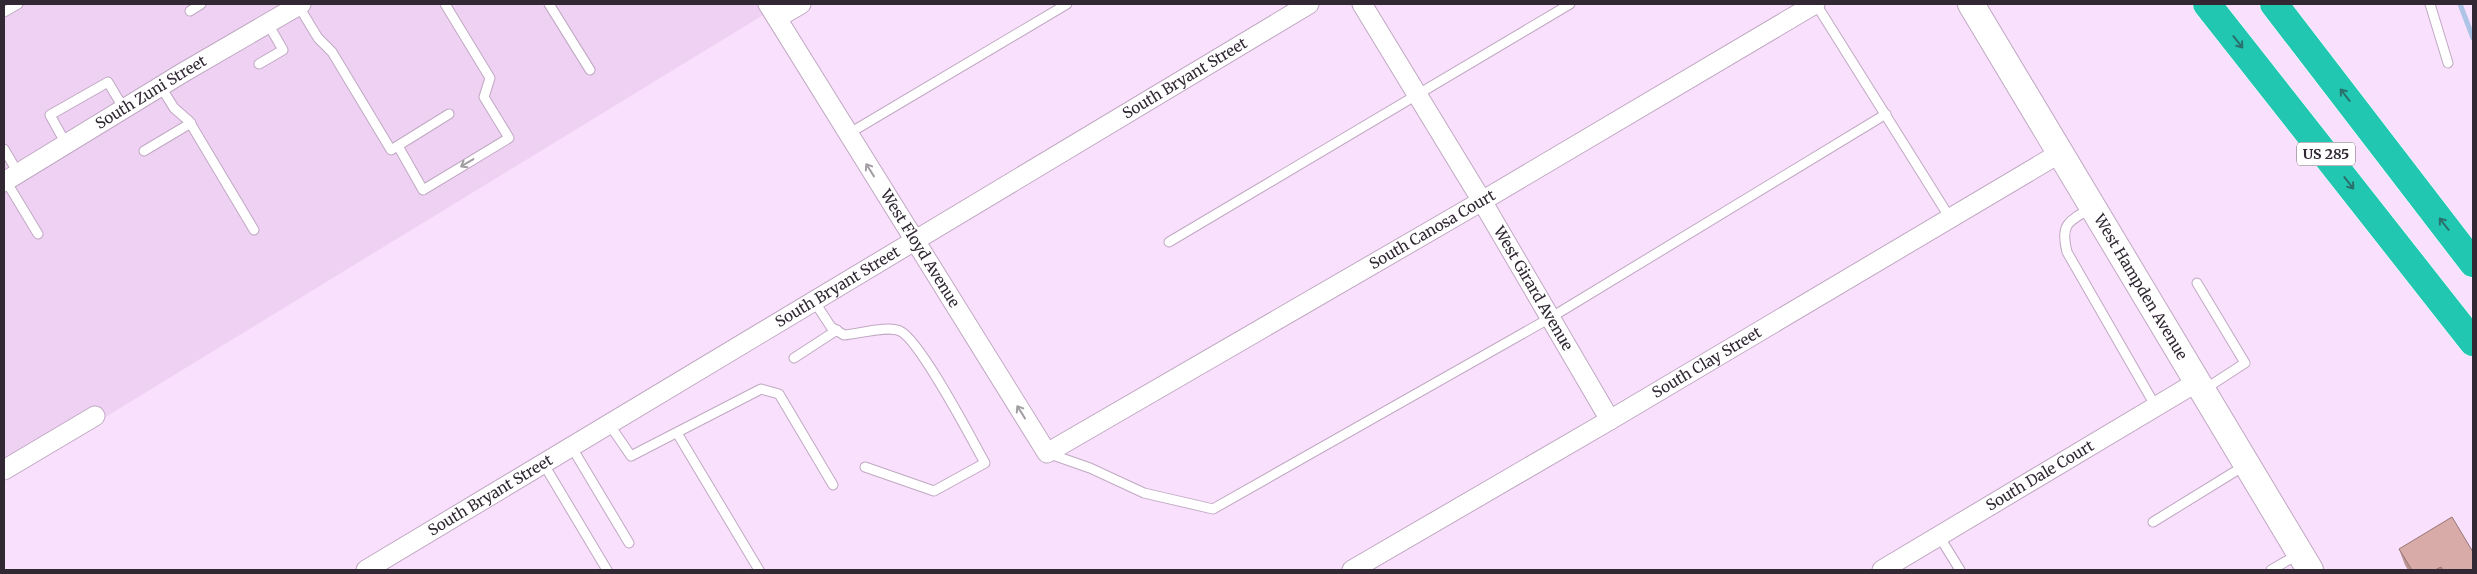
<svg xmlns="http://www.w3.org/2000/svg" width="2477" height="574" font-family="Merriweather,serif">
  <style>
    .built { fill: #efd2f3 }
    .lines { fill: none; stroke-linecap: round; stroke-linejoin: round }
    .stream { stroke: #adc4e6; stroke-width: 5 }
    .lane-casing { stroke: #c0a8c3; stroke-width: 11 }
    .street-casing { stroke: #c0a8c3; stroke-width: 21 }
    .secondary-casing { stroke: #c0a8c3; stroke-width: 28 }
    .highway-casing { stroke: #fff; stroke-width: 29 }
    .lane { stroke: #fff; stroke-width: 9 }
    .street { stroke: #fff; stroke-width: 19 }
    .secondary { stroke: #fff; stroke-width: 26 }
    .highway { stroke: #22c7b2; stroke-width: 28 }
    .wall { fill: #ba9290 }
    .building { fill: #d8aaa8; stroke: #977776 }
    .oneway { stroke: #2a706c }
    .oneway2 { stroke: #a29ea3 }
    .labels { text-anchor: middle; stroke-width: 5; stroke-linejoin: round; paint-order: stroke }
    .shield { fill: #fff; stroke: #6f6870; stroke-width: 1 }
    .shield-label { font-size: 14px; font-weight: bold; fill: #312833 }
    .street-label { font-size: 15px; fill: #312833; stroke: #fff }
  </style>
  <rect width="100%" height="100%" fill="#f9e0fc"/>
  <path class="built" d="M4 4H781L4 479Z"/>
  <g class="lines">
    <path class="stream" d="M2460 4 2473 38"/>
    <defs>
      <g id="lane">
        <path d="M549 4 590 70"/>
        <path d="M1816 4 1950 218"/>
        <path d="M2430 4 2448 63"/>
        <path d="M298 5 318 38 332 52 391 150 449 114"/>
        <path d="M190 11 201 4"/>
        <path d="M4 12 18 4"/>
        <path d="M259 64 283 50 267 22"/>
        <path d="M161 87 174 108 189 121 254 230"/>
        <path d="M848 134 1067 4"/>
        <path d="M66 144 50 115 108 82 124 109"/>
        <path d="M398 146 423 190 509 138 484 97 490 78 445 4"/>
        <path d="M4 149 18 173"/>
        <path d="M144 151 191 123"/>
        <path d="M6 181 38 234"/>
        <path d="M2090 209C2068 221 2060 225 2067 252L2156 407"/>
        <path d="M1169 242 1570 4"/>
        <path d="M2197 283 2245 363 2205 389"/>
        <path d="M814 301 831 327 844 335C859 334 888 325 900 331 920 340 971 438 985 463L934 491 865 467"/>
        <path d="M794 358 837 330"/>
        <path d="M609 424 631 456 761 389 779 394 833 485"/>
        <path d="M677 433 759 570"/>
        <path d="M571 446 629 543"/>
        <path d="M1047 453 1090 468 1144 493 1213 509 1550 318 1886 114"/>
        <path d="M543 463 607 570"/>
        <path d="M2153 522 2244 466"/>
        <path d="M1939 536 1960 570"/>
        <path d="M2271 570 2297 555"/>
      </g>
      <g id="street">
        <path id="s1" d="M768 4 1047 453 1482 201 1815 4"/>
        <path id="s2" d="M1362 4 1482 201 1610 420"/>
        <path d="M777 18 801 4"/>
        <path id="s3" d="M4 182 184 72 301 4"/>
        <path d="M4 470 95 416"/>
        <path id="s4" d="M366 570 1309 4"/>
        <path id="s5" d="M1352 570 1610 420 2060 153"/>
        <path id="s6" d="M1882 570 2197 382"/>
      </g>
      <g id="secondary">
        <path id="s7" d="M1971 4 2310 570"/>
      </g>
      <g id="highway">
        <path d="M2207 4 2473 342"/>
        <path d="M2274 4 2473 263"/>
      </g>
    </defs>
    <use href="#lane" class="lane-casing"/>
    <use href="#street" class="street-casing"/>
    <use href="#secondary" class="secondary-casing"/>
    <use href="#highway" class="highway-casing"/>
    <use href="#lane" class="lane"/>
    <use href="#street" class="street"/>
    <use href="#secondary" class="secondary"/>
    <use href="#highway" class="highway"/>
  </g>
  <path class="wall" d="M2399 549 2473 570H2408L2405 565Z"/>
  <path class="building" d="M2452 517 2473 552V570H2443L2441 567 2435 570H2412L2399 549Z"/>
  <defs><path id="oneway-shaft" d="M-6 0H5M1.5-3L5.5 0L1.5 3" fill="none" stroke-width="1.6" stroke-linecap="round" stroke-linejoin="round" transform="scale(1.25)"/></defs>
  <g class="oneway">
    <use href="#oneway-shaft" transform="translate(2238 42) rotate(52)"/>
    <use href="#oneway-shaft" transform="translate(2345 95) rotate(-128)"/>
    <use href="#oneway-shaft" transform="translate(2349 183) rotate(52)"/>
    <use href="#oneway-shaft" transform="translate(2444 224) rotate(-128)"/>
  </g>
  <g class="oneway2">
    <use href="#oneway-shaft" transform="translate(467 163) rotate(149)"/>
    <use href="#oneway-shaft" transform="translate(870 170) rotate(-122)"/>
    <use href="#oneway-shaft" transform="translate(1021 412) rotate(-122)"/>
  </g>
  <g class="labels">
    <rect class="shield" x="2297" y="142.5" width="58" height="23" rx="4"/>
    <g class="shield-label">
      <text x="2326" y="159">US 285</text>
    </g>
    <g class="street-label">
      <text dy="5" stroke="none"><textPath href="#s4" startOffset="955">South Bryant Street</textPath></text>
      <text dy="5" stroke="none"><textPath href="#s3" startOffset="172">South Zuni Street</textPath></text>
      <text dy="5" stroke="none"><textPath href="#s1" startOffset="974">South Canosa Court</textPath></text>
      <text dy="5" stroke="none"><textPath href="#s1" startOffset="288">West Floyd Avenue</textPath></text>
      <text dy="5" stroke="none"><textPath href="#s4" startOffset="550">South Bryant Street</textPath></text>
      <text dy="5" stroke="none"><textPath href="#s7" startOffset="330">West Hampden Avenue</textPath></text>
      <text dy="5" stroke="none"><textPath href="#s2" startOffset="332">West Girard Avenue</textPath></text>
      <text dy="5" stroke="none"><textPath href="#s5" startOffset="411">South Clay Street</textPath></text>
      <text dy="5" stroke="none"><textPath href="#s6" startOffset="184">South Dale Court</textPath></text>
      <text dy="5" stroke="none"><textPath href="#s4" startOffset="145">South Bryant Street</textPath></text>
    </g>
  </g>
  <rect width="2477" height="574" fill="none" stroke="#312833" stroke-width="10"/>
</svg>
